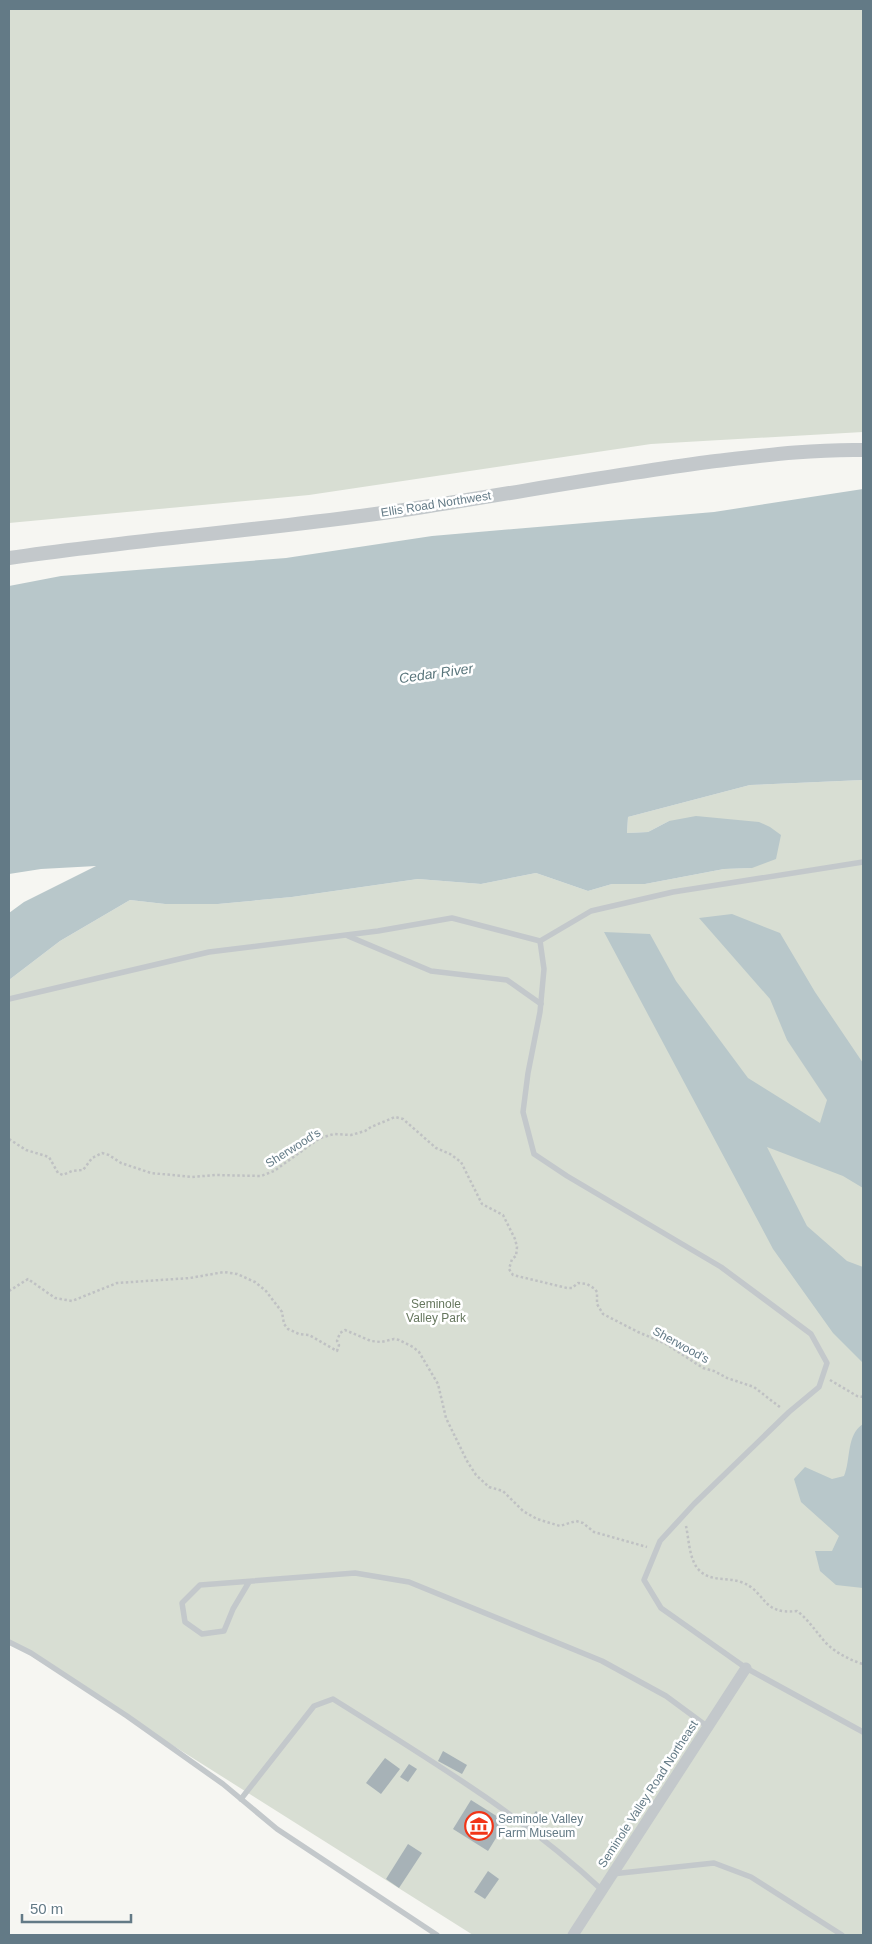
<svg xmlns="http://www.w3.org/2000/svg" width="872" height="1944" font-family="Arial,sans-serif">
  <style>
    .green { fill: #d8ded3 }
    .water { fill: #b8c7ca }
    .building { fill: #a7b2b7 }
    .lines { fill: none; stroke-linecap: round; stroke-linejoin: round }
    .path { stroke: #bfc1c3; stroke-width: 2.5; stroke-dasharray: 2.5 2.5; stroke-linecap: butt }
    .service { stroke: #c3c8cb; stroke-width: 5.5 }
    .minor { stroke: #c3c8cb; stroke-width: 11 }
    .tertiary { stroke: #c3c8cb; stroke-width: 14 }
    .labels { text-anchor: middle; stroke-width: 5; stroke-linejoin: round; paint-order: stroke }
    .street-label { font-size: 12px; fill: #637a86; stroke: #fff }
    .park-label { font-size: 12px; fill: #66775e; stroke: #fff }
    .poi-label { font-size: 12px; fill: #637a86; stroke: #fff; text-anchor: start }
    .water-label { font-size: 14px; font-style: italic; fill: #5a767c; stroke: #fff }
  </style>
  <rect width="100%" height="100%" fill="#f6f6f2"/>
  <g class="green">
    <path d="M9 9H863V432L651 444 309 495 9 523Z"/>
    <path d="M863 780V1935H473L9 1642V980L60 941 130 900 165 904H218L292 897 418 879 481 884 536 873 588 891 612 884H645L724 869 752 868 669 821 648 832 627 833 628 817 750 785Z"/>
  </g>
  <g class="water">
    <path d="M863 489V780L750 785 628 817 627 833 648 832 669 821 696 816 759 822 770 827 781 835 776 859 752 868 724 869 645 884H612L588 891 536 873 481 884 418 879 292 897 218 904H165L130 900 60 941 9 980V913L24 902 96 866 41 869 9 874V586L61 576 286 558 432 536 714 512Z"/>
    <path d="M732 914 780 933 815 992 863 1063V1188L843 1176 767 1147 807 1226 847 1261 863 1267V1363L833 1333 773 1249 604 932 650 934 676 981 748 1078 820 1123 827 1100 787 1040 770 999 699 918Z"/>
    <path d="M863 1424V1588L836 1585 820 1571 815 1551H832L839 1536 801 1502 794 1479 805 1467 832 1479 844 1476C851 1460 846 1435 863 1424Z"/>
  </g>
  <g class="building">
    <path d="M443 1751 467 1765 462 1774 438 1761Z"/>
    <path d="M385 1758 400 1769 381 1794 366 1783Z"/>
    <path d="M409 1764 417 1769 408 1782 400 1777Z"/>
    <path d="M471 1800 506 1822 488 1851 453 1829Z"/>
    <path d="M536 1811 546 1820 542 1824 532 1816Z"/>
    <path d="M408 1844 422 1853 399 1888 386 1879Z"/>
    <path d="M488 1871 499 1879 485 1899 474 1892Z"/>
  </g>
  <g class="lines">
    <g class="path">
      <path d="M9 1139 26 1150 49 1157 58 1173 63 1175 72 1171 83 1170 92 1158 102 1153 109 1155 121 1163 151 1173 192 1177 215 1175 261 1176 274 1171 320 1138 334 1134 351 1135 365 1131 371 1127 395 1117 403 1119 436 1148 450 1154 461 1162 482 1204 503 1215 515 1239 517 1247 516 1256 512 1259 509 1269 513 1275 567 1288H572L578 1283 587 1284 595 1289 597 1292V1304L603 1314 638 1332 666 1344 703 1368 714 1371 727 1378 754 1387 781 1408"/>
      <path d="M9 1291 28 1279 55 1298 72 1301 117 1283 190 1278 224 1272 237 1274 255 1282 266 1291 282 1312 284 1324 288 1329 299 1334 309 1335 337 1351 339 1345 337 1341 340 1333 345 1330 371 1341 381 1342 394 1339 399 1340 413 1347 419 1352 438 1384 446 1418 467 1461 476 1475 489 1487 503 1491 523 1511 537 1519 560 1526 576 1521 583 1523 594 1532 647 1547"/>
      <path d="M830 1380 857 1396 863 1397"/>
      <path d="M686 1526C689 1539 689 1561 700 1571 712 1582 727 1577 741 1582 767 1591 760 1615 797 1611 809 1620 816 1632 826 1643 836 1653 850 1660 863 1664"/>
    </g>
    <g class="service">
      <path d="M348 936 431 971 507 980 541 1004"/>
      <path d="M540 941 544 969 540 1012 528 1073 523 1112 534 1154 567 1176 721 1267 811 1334 827 1363 819 1387 789 1412 694 1504 660 1541 644 1580 661 1608 746 1668 863 1732"/>
      <path d="M9 999 209 952 378 931 452 918 540 941 591 911 673 892 863 862"/>
      <path d="M249 1582 233 1609 224 1631 202 1634 185 1622 182 1603 200 1585 355 1573 409 1582 602 1661 666 1696 708 1727"/>
      <path d="M9 1642 31 1653 127 1716 223 1784 277 1829 437 1935"/>
      <path d="M241 1799 314 1706 333 1699C427 1758 521 1814 602 1890"/>
      <path d="M612 1874 714 1863 751 1877 842 1935"/>
    </g>
    <path class="minor" d="M573 1935 746 1668"/>
    <path class="tertiary" d="M9 558C145 538 282 529 417 508 514 493 611 475 708 462 760 456 811 449 863 450"/>
  </g>
  <defs>
    <symbol id="museum-ring" viewBox="-11 -11 22 22"><circle r="9.5" fill="#fff" stroke="#f13518" stroke-width="1.5"/><path d="M0-6L6-3V-2H-6V-3ZM-5-1h2V3h-2ZM-1-1h2V3h-2ZM3-1h2V3H3ZM-6 4H6V6H-6Z" fill="#f13518"/></symbol>
  </defs>
  <g fill-rule="evenodd">
    <use href="#museum-ring" x="463" y="1810" width="32" height="32"/>
  </g>
  <g class="labels">
    <g class="street-label">
      <text transform="translate(436 504) rotate(-9)" y="4">Ellis Road Northwest</text>
      <text transform="translate(293 1148) rotate(-32)" y="4">Sherwood's</text>
      <text transform="translate(681 1345) rotate(29)" y="4">Sherwood's</text>
      <text transform="translate(648 1794) rotate(-57)" y="4">Seminole Valley Road Northeast</text>
    </g>
    <g class="park-label">
      <text x="436" y="1308">Seminole<tspan x="436" dy="14">Valley Park</tspan></text>
    </g>
    <g class="poi-label">
      <text x="498" y="1823">Seminole Valley<tspan x="498" dy="14">Farm Museum</tspan></text>
    </g>
    <g class="water-label">
      <text transform="translate(436 673) rotate(-8)" y="5">Cedar River</text>
    </g>
  </g>
  <rect width="872" height="1944" fill="none" stroke="#637a86" stroke-width="20"/>
  <path d="M22 1914v8h109v-8" fill="none" stroke="#637a86" stroke-width="2.5"/>
  <text x="30" y="1914" font-size="15" fill="#637a86" stroke="#ffffff" stroke-width="4" paint-order="stroke">50 m</text>
</svg>
